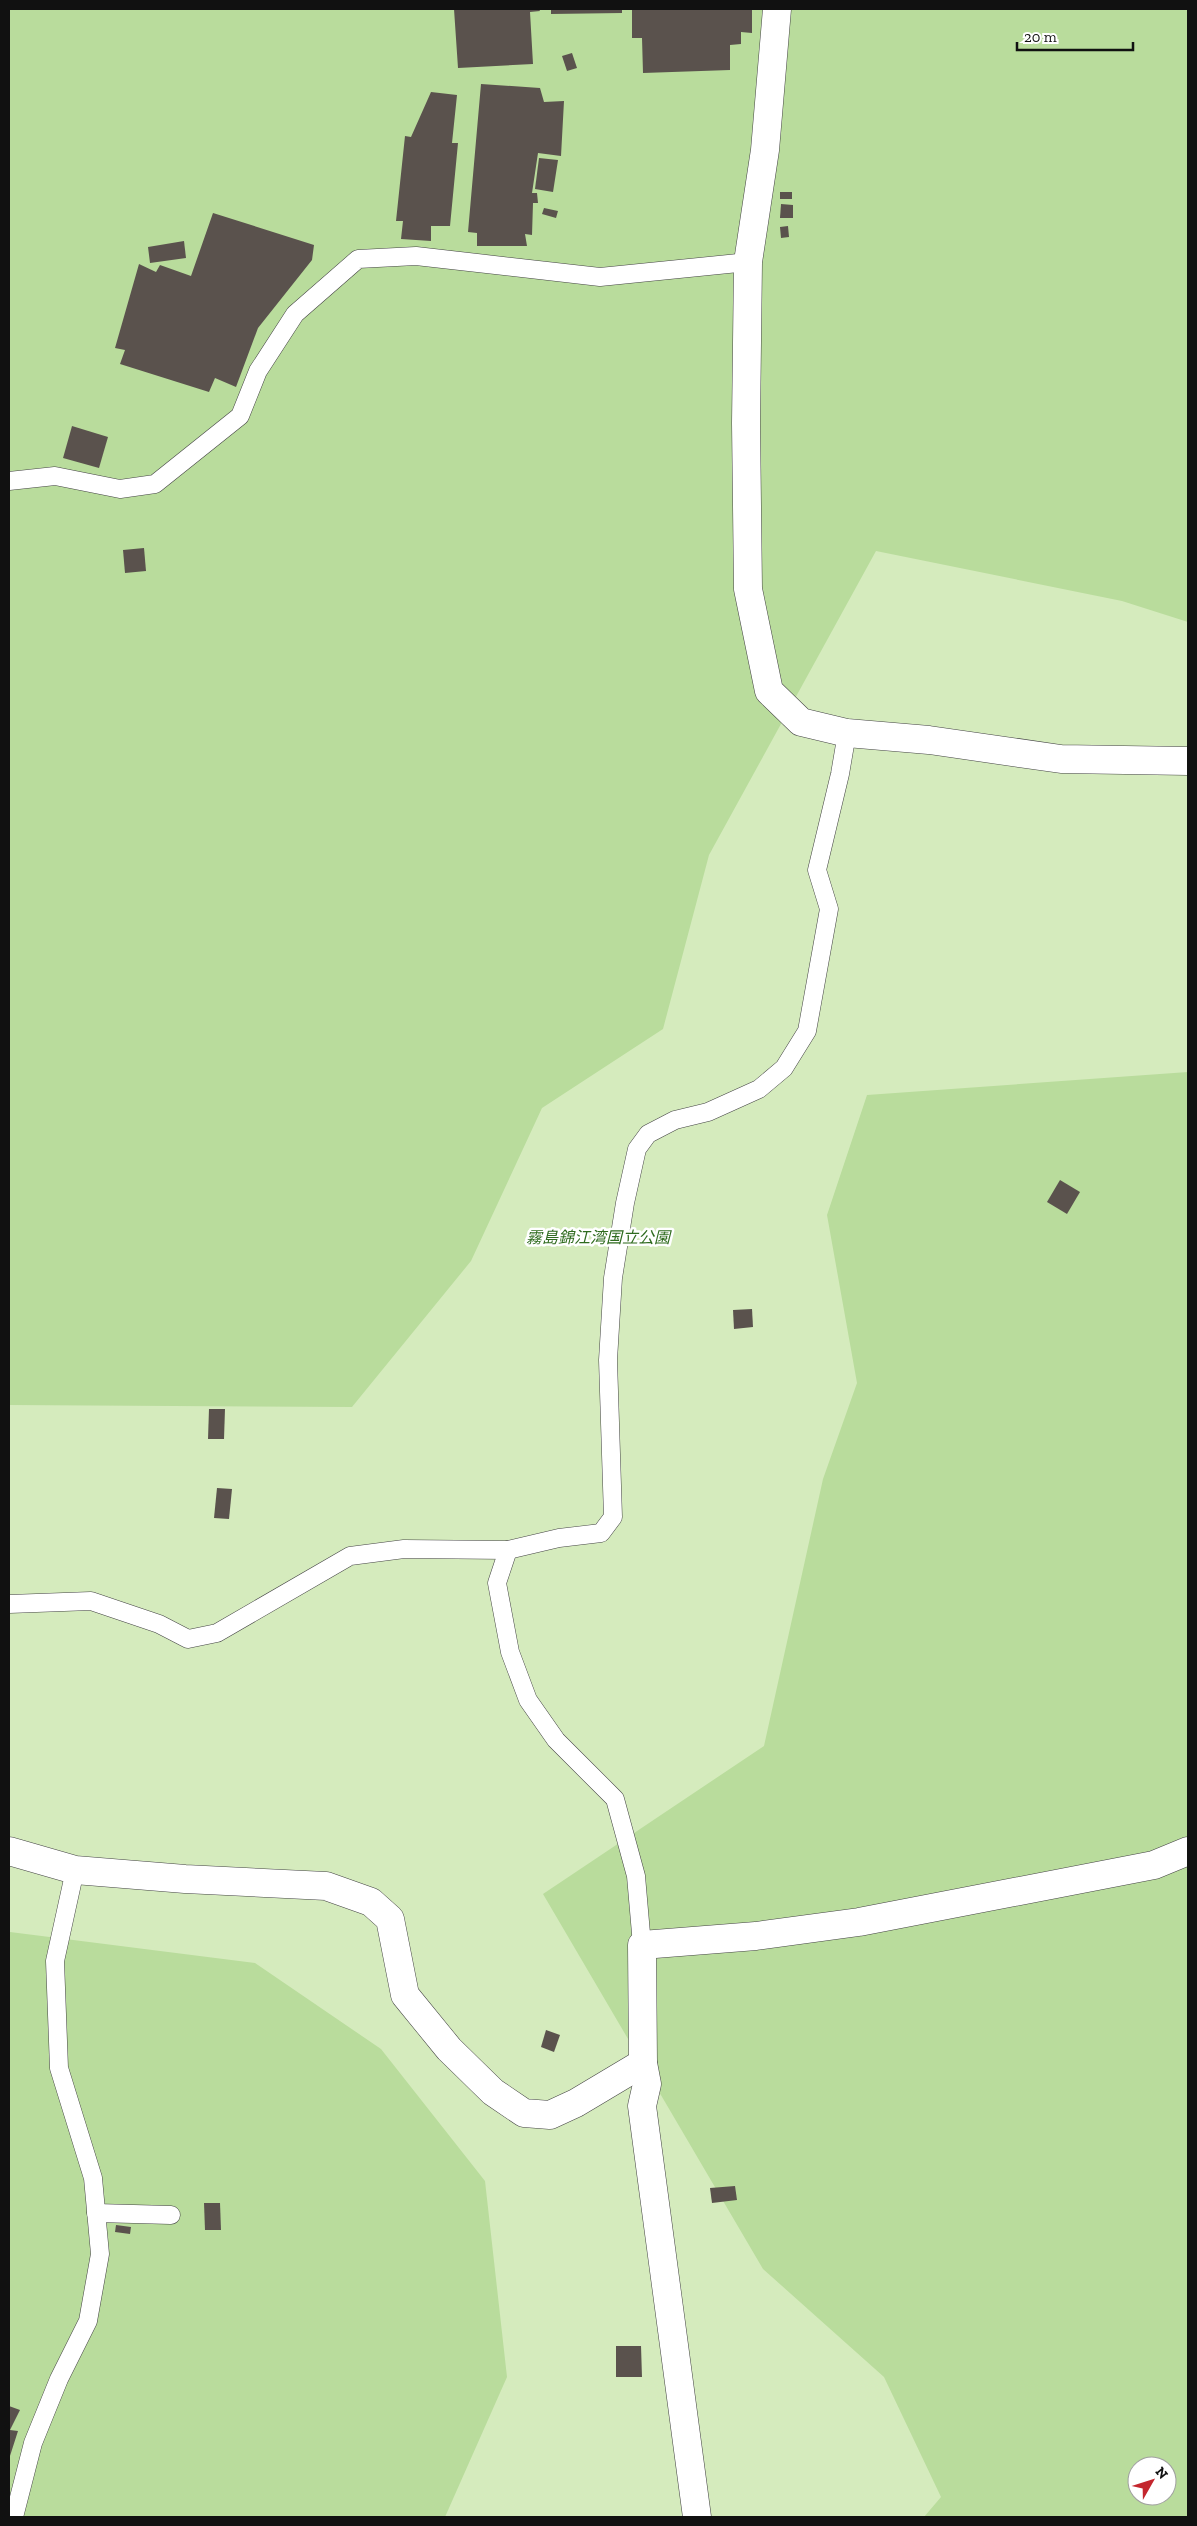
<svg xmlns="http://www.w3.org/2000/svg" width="1197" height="2526" font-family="'Zilla Slab','Noto Sans JP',serif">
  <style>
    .green { fill: #d5ebbd; fill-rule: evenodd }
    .forest { fill: #b9dc9c; fill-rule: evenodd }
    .building { fill: #5a524d }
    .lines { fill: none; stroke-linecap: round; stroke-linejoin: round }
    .service-casing { stroke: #444; stroke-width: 19 }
    .minor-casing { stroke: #444; stroke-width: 29 }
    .service { stroke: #fff; stroke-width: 18 }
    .minor { stroke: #fff; stroke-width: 28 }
    .labels { text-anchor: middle; stroke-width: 5; stroke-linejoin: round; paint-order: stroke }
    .park-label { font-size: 16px; font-style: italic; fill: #2f6b1f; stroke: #fff }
  </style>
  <rect width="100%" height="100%" fill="#fffdf5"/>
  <path class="green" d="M9 9H1188V2517H9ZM1137 2466H1167V2496H1137Z"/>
  <g class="forest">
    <path d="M9 9H1188V622L1122 601 876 551 709 855 663 1029 542 1108 471 1261 352 1407 9 1405Z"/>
    <path d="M1188 1072V2517H924L941 2497 884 2377 763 2269 543 1894 764 1746 823 1479 857 1383 827 1215 867 1095ZM1137 2466H1167V2496H1137Z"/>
    <path d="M9 1926 10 1932 255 1963 381 2049 485 2181 507 2377 445 2517H9Z"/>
  </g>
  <g class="building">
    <path d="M454 9H539L540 11 530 12 533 64 458 68Z"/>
    <path d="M551 9H622V13L551 14Z"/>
    <path d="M632 9H752V33L741 32V44L730 45V70L643 73 642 38H632Z"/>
    <path d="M572 53 577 68 567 71 562 56Z"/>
    <path d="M481 84 540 88 544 102 564 101 561 156 538 153 532 193H537L538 203H533L532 235 525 234 527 246H477V233L468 232Z"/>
    <path d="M431 92 457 95 452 143H458L450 226H431V241L401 239 403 221H396L405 136 411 137Z"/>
    <path d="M539 158 558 160 553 192 535 189Z"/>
    <rect x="780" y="192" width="12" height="7"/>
    <path d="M781 204 793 205V218H780Z"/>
    <path d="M544 208 558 211 556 218 542 214Z"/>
    <path d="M213 213 314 245 312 260 258 328 236 387 215 378 209 392 120 364 125 350 115 348 139 264 156 272 160 265 191 276Z"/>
    <path d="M788 226 789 237 781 238 780 227Z"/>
    <path d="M184 241 186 258 150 263 148 247Z"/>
    <path d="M72 426 108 437 99 468 63 458Z"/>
    <path d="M144 548 146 571 125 573 123 550Z"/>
    <path d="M1060 1180 1080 1192 1067 1214 1047 1202Z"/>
    <path d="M752 1309 753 1327 734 1329 733 1310Z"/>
    <path d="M209 1409H225L224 1439H208Z"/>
    <path d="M217 1488 232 1489 229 1519 214 1518Z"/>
    <path d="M546 2030 560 2035 554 2052 541 2047Z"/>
    <path d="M735 2186 737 2200 712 2203 710 2188Z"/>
    <path d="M204 2203H220L221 2230H205Z"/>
    <path d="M116 2225 131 2227 130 2234 115 2232Z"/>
    <path d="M616 2346H641L642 2377H616Z"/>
    <path d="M9 2406 20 2410 10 2430 18 2431 9 2459Z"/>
  </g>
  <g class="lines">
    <defs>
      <g id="service">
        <path d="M9 481 55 476 120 489 155 484 240 416 258 371 295 314 358 259 416 256 600 277 748 262"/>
        <path d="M508 1550 497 1583 510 1652 528 1700 556 1740 615 1799 636 1876 642 1945"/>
        <path d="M9 1604 91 1601 159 1624 188 1639 217 1633 350 1556 404 1549 508 1550 559 1538 601 1533 613 1517 608 1360 613 1278 625 1203 637 1149 648 1134 675 1120 708 1112 759 1089 784 1068 807 1031 829 909 817 870 840 774 847 733"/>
        <path d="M96 2213 171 2215"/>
        <path d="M14 2517 33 2443 59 2379 88 2321 100 2254 93 2178 59 2068 55 1961 75 1870"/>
      </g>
      <g id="minor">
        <path d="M777 9 765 150 748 262 746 423 748 589 769 691 801 722 847 733 929 740 1061 759 1188 761"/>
        <path d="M9 1851 75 1870 185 1879 326 1886 371 1902 390 1919 405 1995 449 2049 493 2092 524 2113 550 2115 576 2103 643 2063"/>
        <path d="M697 2517 642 2106 647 2084 643 2063 642 1945 756 1936 859 1922 1154 1865 1188 1851"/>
      </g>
    </defs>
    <use href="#service" class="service-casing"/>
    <use href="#minor" class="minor-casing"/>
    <use href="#service" class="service"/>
    <use href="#minor" class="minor"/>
  </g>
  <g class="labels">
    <g class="park-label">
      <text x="598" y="1243">霧島錦江湾国立公園</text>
    </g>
  </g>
  <rect width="1197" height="2526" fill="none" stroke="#111111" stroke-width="20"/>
  <g transform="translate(1152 2481) rotate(51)"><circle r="24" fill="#ffffff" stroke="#a0a0a0"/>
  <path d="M0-4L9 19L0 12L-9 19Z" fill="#c4262e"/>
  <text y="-8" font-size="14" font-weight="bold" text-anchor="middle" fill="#111111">N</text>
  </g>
  <path d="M1017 42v8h116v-8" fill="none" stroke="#111111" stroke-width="2.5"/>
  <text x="1024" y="42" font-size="15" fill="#111111" stroke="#ffffff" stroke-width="4" paint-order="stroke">20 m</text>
</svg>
